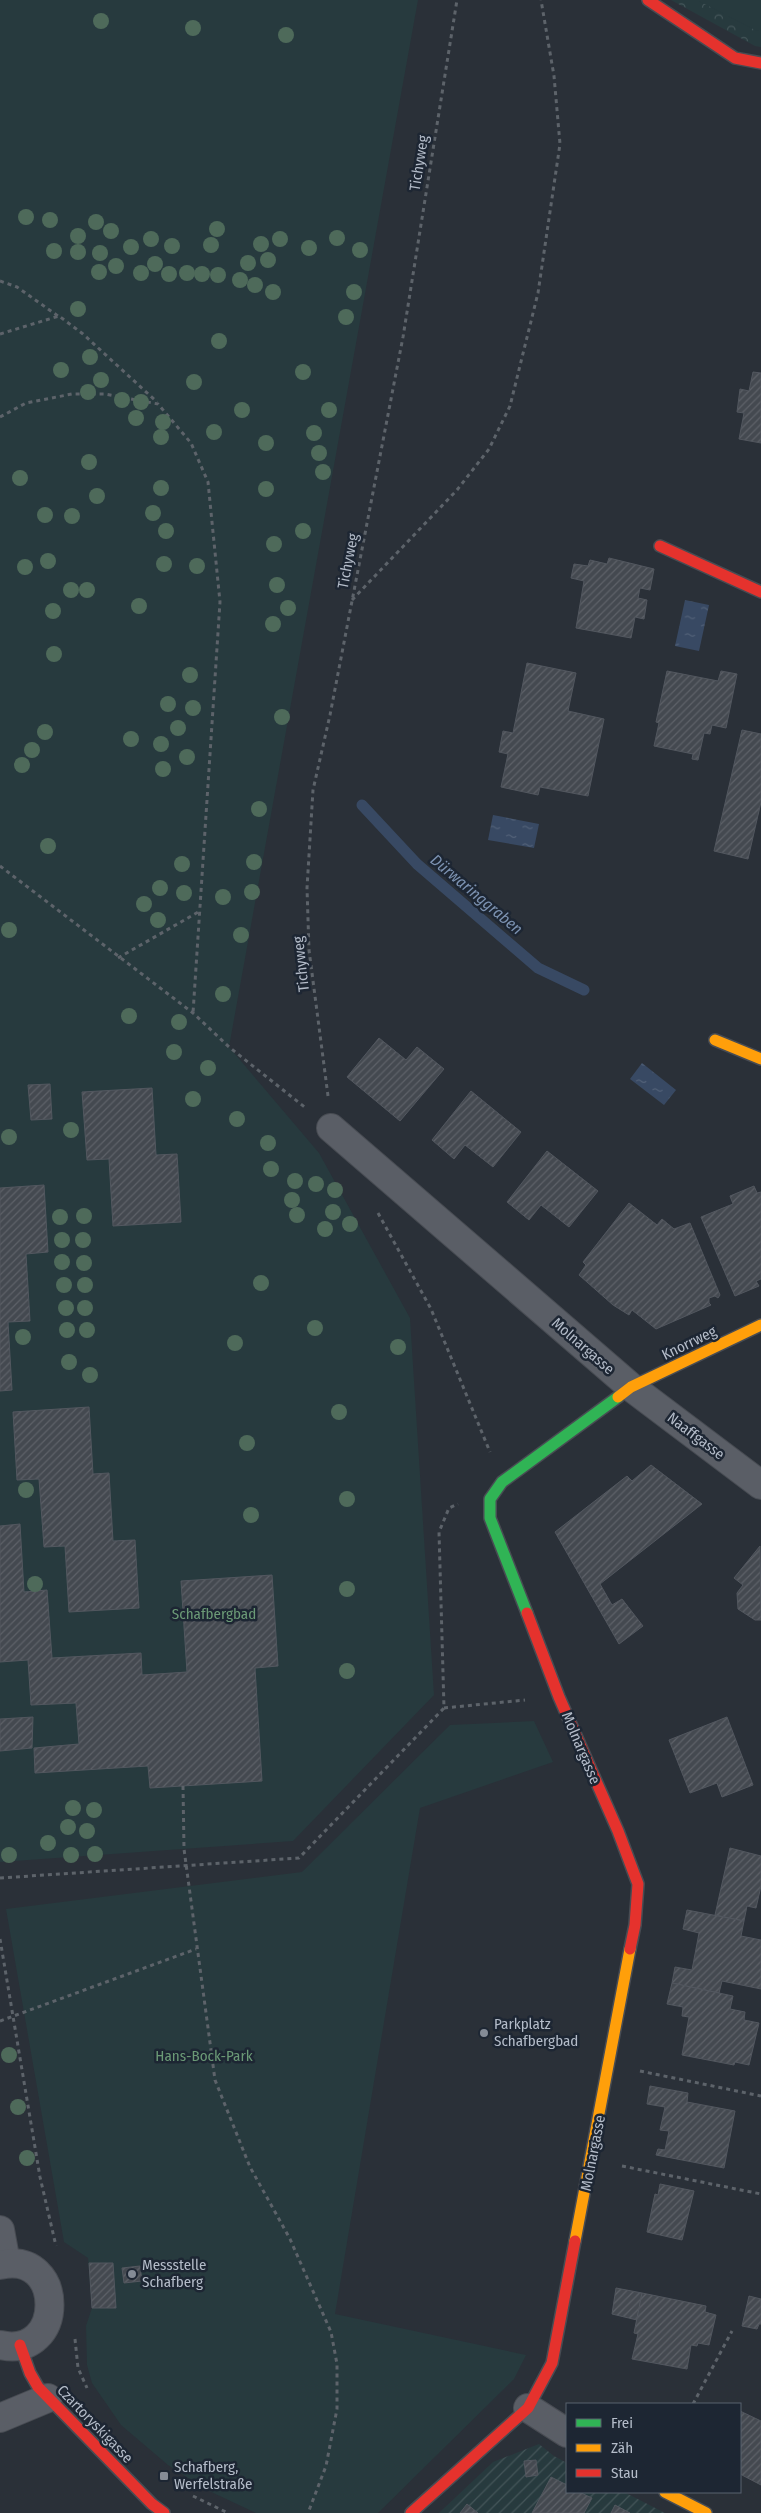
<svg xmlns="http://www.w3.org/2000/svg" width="761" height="2513" font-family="'Fira Sans Condensed',sans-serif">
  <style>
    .forest { fill: url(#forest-crowns) }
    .park { fill: #273a3e }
    .garden { fill: url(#garden-furrows) }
    .water { fill: url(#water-ripples) }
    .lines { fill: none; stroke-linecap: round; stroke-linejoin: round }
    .stream { stroke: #384963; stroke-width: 11 }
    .building { fill: url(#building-hatch); stroke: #52575f }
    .street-casing { stroke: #484c53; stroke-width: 30 }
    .fast-casing { stroke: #484c53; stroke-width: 14 }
    .slow-casing { stroke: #484c53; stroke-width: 14 }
    .jam-casing { stroke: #484c53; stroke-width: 14 }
    .path { stroke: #5d636a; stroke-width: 3; stroke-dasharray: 4 4; stroke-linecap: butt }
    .street { stroke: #5a5e66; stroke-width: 28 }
    .fast { stroke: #30b455; stroke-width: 11 }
    .slow { stroke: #ff9f0a; stroke-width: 11 }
    .jam { stroke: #e5322d; stroke-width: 11 }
    .tree { fill: #4e6a5a }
    .poi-dot { fill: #848b96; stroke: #1d2633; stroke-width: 2 }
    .labels { text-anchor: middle; stroke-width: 5; stroke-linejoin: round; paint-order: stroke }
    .street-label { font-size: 15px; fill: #b4bcc9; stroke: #1d2633 }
    .park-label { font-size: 15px; fill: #6b9a76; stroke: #1d2633 }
    .poi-label { font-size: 15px; fill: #b4bcc9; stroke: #1d2633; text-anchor: start }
    .water-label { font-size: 16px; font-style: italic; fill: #7c92b1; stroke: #1d2633 }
  </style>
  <defs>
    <pattern id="forest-crowns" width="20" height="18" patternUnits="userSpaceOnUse" patternTransform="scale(1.25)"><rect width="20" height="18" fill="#273a3e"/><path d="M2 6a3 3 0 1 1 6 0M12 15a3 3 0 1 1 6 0" fill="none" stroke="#445559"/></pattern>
    <pattern id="garden-furrows" width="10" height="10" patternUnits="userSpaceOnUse" patternTransform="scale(1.25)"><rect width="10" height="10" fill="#273a3e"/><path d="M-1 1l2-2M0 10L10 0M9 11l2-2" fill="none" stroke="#445559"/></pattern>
    <pattern id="water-ripples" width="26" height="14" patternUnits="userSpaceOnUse" patternTransform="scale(1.25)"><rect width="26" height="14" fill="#384963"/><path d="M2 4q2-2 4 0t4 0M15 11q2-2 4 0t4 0" fill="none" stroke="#526178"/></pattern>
    <pattern id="building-hatch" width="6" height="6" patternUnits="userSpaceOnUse" patternTransform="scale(1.25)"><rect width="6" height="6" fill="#444950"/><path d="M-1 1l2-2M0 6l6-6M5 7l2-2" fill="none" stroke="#5d6168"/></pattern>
  </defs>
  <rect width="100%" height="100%" fill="#2a3038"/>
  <path class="forest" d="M671 0H761V47L755 46Z"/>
  <g class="park">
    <path d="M0 0H418L229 1047 319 1153 410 1318 434 1695 293 1841 0 1862Z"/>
    <path d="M697 0H761V31L755 30Z"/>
    <path d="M534 1721 553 1762 420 1808 335 2314 526 2355 514 2379 378 2513H256L205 2489 168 2465 121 2425 92 2383 87 2365 86 2326 92 2308 88 2258 64 2242 6 1909 302 1872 450 1725Z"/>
  </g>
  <path class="garden" d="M539 2444 554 2456 567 2463V2492H624L665 2513H439L493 2462Z"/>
  <g class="water">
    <path d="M685 600 709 605 699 651 675 646Z"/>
    <path d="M493 815 539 824 534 848 488 840Z"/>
    <path d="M642 1063 676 1090 664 1105 630 1079Z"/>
  </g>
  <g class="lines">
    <path class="stream" d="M362 805 417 864 538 968 584 990"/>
  </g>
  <g class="building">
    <path d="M753 372 761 373V443L739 439 744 413 737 412 740 389 749 391Z"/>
    <path d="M609 558 654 569 650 590 640 588 638 598 647 600 644 619 635 617 631 638 576 628 584 581 571 578 574 564 588 566 590 560 607 564Z"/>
    <path d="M527 663 576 673 568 711 604 719 588 796 540 787 538 795 501 787 508 754 499 752 503 731 513 733Z"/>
    <path d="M667 671 718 681 721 671 737 674 726 728 712 725 710 734 704 733 698 760 692 759 693 754 654 746 659 723 656 722Z"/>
    <path d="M742 730 761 734V802L748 859 714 851Z"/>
    <path d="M379 1038 406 1060 417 1047 444 1069 400 1121 347 1077Z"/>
    <path d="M50 1084 52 1119 31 1120 28 1085Z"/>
    <path d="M152 1088 156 1155 177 1154 181 1222 113 1226 109 1159 87 1160 82 1092Z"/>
    <path d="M471 1091 521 1132 493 1167 465 1145 454 1159 432 1140Z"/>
    <path d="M547 1151 598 1191 569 1227 541 1205 529 1220 507 1202Z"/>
    <path d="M44 1185 48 1252 26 1254 30 1321 8 1322 12 1390 0 1391V1188Z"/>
    <path d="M754 1186 757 1193 761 1192V1279L756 1281 759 1286 735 1296 701 1217 733 1204 730 1196Z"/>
    <path d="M629 1203 657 1225 662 1219 674 1229 690 1223 720 1295 718 1298 715 1296 709 1298V1303L711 1305 656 1329 632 1310 629 1315 613 1305 579 1275 586 1265 583 1262Z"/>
    <path d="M89 1407 93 1474 109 1473 113 1541 135 1540 139 1608 69 1612 65 1546 44 1547 39 1479 17 1480 13 1412Z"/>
    <path d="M651 1465 702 1504 600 1584 612 1605 622 1599 643 1626 619 1644 555 1532 627 1476 632 1481Z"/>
    <path d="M20 1524 24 1592 47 1590 52 1658 141 1653 142 1675 187 1672 181 1581 272 1575 278 1666 255 1668 262 1781 150 1788 148 1766 35 1773 34 1748 79 1744 76 1703 31 1705 28 1660 0 1662V1526Z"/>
    <path d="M760 1546 761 1620H755L738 1609 737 1593 743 1585 734 1578Z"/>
    <path d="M33 1717 32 1748 0 1751V1719Z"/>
    <path d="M727 1717 753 1785 722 1797 717 1783 690 1793 669 1740Z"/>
    <path d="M730 1848 761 1856V1886L756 1908 747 1906 744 1921 715 1915Z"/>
    <path d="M687 1910 744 1921 741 1936 761 1940V1989L722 1981 719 1993 672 1983 675 1967 692 1970 699 1933 683 1929Z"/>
    <path d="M672 1983 733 1996 730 2009 745 2012 744 2020 759 2023 749 2065 735 2062 734 2065 682 2055 689 2017 682 2016 683 2007 667 2004Z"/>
    <path d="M650 2086 688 2093 687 2102 735 2111 724 2168 656 2155 658 2149 665 2150 669 2131 660 2130 665 2107 647 2104Z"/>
    <path d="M660 2184 694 2191 682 2240 647 2232 655 2194 658 2195Z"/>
    <path d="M89 2263H113L116 2308H92Z"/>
    <path d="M140 2266 142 2281 124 2283 122 2268Z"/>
    <path d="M616 2288 642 2293 637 2320 612 2314Z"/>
    <path d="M642 2293 706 2306 705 2312 716 2315 709 2345 698 2343 697 2346 691 2345 687 2369 632 2359 638 2334 634 2333Z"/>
    <path d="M749 2296 761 2299V2324H759L757 2329 742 2326Z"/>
    <path d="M740 2411 761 2421V2485L740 2474Z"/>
    <path d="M536 2460 538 2475 526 2477 524 2461Z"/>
    <path d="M551 2477 567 2485V2492H579L592 2498 584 2513H532Z"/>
    <path d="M467 2504 478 2513H460Z"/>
    <path d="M615 2505 630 2513H611Z"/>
  </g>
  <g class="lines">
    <defs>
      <g id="street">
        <path d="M331 1128 631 1387 761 1485"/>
        <path d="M0 2230 6 2263"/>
        <path d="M0 2265C66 2249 66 2360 0 2345"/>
        <path d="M528 2408 567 2433"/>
        <path d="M0 2418 48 2398"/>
      </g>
      <path id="fast" d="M527 1613 490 1518V1499L502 1482 618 1397"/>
      <g id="slow">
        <path d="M715 1040 761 1059"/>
        <path d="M618 1397 631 1387 761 1325"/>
        <path d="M575 2241 630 1949"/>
        <path d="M665 2492 706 2513"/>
      </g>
      <g id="jam">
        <path d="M648 0 735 58 761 63"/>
        <path d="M660 546 761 592"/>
        <path d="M527 1613 559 1697 618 1831 638 1884 635 1925 630 1949"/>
        <path d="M20 2345 30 2373 38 2387 152 2504 164 2513"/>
        <path d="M411 2513 528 2408 552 2363 575 2241"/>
      </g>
    </defs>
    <use href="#street" class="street-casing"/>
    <use href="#fast" class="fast-casing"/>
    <use href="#slow" class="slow-casing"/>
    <use href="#jam" class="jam-casing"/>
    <g class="path">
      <path d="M0 281 17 287 58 316"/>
      <path d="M0 334 59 316 83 334 157 402"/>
      <path d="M0 417 26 403 72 394H105L158 404 191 443 208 482 220 602 193 1013"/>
      <path d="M352 600 457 490 489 449 510 406 538 293 560 144 554 76 541 0"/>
      <path d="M0 866 193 1013 229 1047 307 1109"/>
      <path d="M118 958 200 911"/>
      <path d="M328 1096 309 950 307 888 313 790 330 715 403 337 457 0"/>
      <path d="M378 1213 431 1309 490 1452"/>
      <path d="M444 1708 525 1700"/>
      <path d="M183 1786 184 1849 215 2080 250 2167 290 2239 331 2332 337 2364V2409L326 2466 308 2513"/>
      <path d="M0 1878 299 1858 444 1708 439 1532 449 1508 458 1504"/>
      <path d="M0 1939 40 2177 56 2246"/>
      <path d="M0 2021 196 1949"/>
      <path d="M640 2071 761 2096"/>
      <path d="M622 2166 761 2194"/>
      <path d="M75 2339 78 2368 87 2388"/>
      <path d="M693 2404 732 2331"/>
      <path d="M193 2496 228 2513"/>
    </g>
    <use href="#street" class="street"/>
    <use href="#fast" class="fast"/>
    <use href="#slow" class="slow"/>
    <use href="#jam" class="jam"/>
  </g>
  <g class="tree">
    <circle cx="101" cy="21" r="8"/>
    <circle cx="193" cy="28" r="8"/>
    <circle cx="286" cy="35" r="8"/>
    <circle cx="26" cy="217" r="8"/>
    <circle cx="50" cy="220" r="8"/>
    <circle cx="96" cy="222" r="8"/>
    <circle cx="217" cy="229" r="8"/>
    <circle cx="111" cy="231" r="8"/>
    <circle cx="78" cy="236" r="8"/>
    <circle cx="337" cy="238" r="8"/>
    <circle cx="151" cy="239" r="8"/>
    <circle cx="280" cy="239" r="8"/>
    <circle cx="261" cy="244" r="8"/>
    <circle cx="211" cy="245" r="8"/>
    <circle cx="172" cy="246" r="8"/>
    <circle cx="131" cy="247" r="8"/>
    <circle cx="309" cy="248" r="8"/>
    <circle cx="360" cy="250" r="8"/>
    <circle cx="54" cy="251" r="8"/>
    <circle cx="78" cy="252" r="8"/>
    <circle cx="100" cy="253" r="8"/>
    <circle cx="268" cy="260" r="8"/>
    <circle cx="248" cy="263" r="8"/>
    <circle cx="155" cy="264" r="8"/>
    <circle cx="116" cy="266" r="8"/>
    <circle cx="99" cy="272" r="8"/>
    <circle cx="141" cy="273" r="8"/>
    <circle cx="187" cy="273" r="8"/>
    <circle cx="169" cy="274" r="8"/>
    <circle cx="202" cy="274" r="8"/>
    <circle cx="218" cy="275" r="8"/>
    <circle cx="240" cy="280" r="8"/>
    <circle cx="255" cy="285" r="8"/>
    <circle cx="273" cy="292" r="8"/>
    <circle cx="354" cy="292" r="8"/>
    <circle cx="78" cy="309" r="8"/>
    <circle cx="346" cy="317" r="8"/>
    <circle cx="219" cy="341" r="8"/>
    <circle cx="90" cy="357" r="8"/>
    <circle cx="61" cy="370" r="8"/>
    <circle cx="303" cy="372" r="8"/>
    <circle cx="101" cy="380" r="8"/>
    <circle cx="194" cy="382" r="8"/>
    <circle cx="88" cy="392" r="8"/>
    <circle cx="122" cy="400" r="8"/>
    <circle cx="141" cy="402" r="8"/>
    <circle cx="242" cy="410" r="8"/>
    <circle cx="329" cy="410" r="8"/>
    <circle cx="136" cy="418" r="8"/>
    <circle cx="163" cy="422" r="8"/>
    <circle cx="214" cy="432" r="8"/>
    <circle cx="314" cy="433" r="8"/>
    <circle cx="161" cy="437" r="8"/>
    <circle cx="266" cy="443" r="8"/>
    <circle cx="319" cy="453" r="8"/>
    <circle cx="89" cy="462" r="8"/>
    <circle cx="323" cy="472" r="8"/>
    <circle cx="20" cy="478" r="8"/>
    <circle cx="161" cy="488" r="8"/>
    <circle cx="266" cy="489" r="8"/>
    <circle cx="97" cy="496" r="8"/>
    <circle cx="153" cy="513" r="8"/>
    <circle cx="45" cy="515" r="8"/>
    <circle cx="72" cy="516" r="8"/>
    <circle cx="166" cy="531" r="8"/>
    <circle cx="303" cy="531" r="8"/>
    <circle cx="274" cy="544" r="8"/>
    <circle cx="48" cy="561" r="8"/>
    <circle cx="164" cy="564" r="8"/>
    <circle cx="197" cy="566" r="8"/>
    <circle cx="25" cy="567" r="8"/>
    <circle cx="277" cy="585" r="8"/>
    <circle cx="71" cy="590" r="8"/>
    <circle cx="87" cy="590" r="8"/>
    <circle cx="139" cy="606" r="8"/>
    <circle cx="288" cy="608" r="8"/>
    <circle cx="53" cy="611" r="8"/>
    <circle cx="273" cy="624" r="8"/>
    <circle cx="54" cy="654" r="8"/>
    <circle cx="190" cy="675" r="8"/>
    <circle cx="168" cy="704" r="8"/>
    <circle cx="193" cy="708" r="8"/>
    <circle cx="282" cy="717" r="8"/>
    <circle cx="178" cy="728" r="8"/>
    <circle cx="45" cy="732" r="8"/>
    <circle cx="131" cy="739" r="8"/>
    <circle cx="161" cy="744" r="8"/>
    <circle cx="32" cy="750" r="8"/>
    <circle cx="187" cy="757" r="8"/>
    <circle cx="22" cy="765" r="8"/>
    <circle cx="163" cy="769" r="8"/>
    <circle cx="259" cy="809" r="8"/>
    <circle cx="48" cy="846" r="8"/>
    <circle cx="254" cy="862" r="8"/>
    <circle cx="182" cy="864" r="8"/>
    <circle cx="160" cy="888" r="8"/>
    <circle cx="252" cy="892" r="8"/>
    <circle cx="184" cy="893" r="8"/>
    <circle cx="223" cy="897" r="8"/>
    <circle cx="144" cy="904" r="8"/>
    <circle cx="158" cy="920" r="8"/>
    <circle cx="9" cy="930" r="8"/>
    <circle cx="241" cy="935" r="8"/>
    <circle cx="223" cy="994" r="8"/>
    <circle cx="129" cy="1016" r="8"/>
    <circle cx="179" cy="1022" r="8"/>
    <circle cx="174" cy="1052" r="8"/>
    <circle cx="208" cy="1068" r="8"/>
    <circle cx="193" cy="1099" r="8"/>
    <circle cx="237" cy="1119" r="8"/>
    <circle cx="71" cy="1130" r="8"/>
    <circle cx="9" cy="1137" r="8"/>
    <circle cx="268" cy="1143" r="8"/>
    <circle cx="271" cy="1169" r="8"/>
    <circle cx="295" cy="1181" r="8"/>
    <circle cx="316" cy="1184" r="8"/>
    <circle cx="335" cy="1190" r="8"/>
    <circle cx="292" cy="1200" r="8"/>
    <circle cx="333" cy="1212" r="8"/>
    <circle cx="297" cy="1215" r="8"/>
    <circle cx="84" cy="1216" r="8"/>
    <circle cx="60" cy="1217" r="8"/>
    <circle cx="350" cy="1224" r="8"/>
    <circle cx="325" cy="1229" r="8"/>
    <circle cx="62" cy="1240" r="8"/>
    <circle cx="83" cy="1240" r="8"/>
    <circle cx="62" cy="1262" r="8"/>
    <circle cx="84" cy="1263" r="8"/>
    <circle cx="261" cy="1283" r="8"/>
    <circle cx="64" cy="1285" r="8"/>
    <circle cx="85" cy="1285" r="8"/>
    <circle cx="66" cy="1308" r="8"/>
    <circle cx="85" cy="1308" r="8"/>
    <circle cx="315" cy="1328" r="8"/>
    <circle cx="67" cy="1330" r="8"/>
    <circle cx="87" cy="1330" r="8"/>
    <circle cx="23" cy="1337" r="8"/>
    <circle cx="235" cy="1343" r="8"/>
    <circle cx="398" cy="1347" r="8"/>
    <circle cx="69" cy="1362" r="8"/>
    <circle cx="90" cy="1375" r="8"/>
    <circle cx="339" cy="1412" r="8"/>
    <circle cx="247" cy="1443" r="8"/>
    <circle cx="26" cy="1490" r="8"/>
    <circle cx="347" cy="1499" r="8"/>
    <circle cx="251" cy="1515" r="8"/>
    <circle cx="35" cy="1584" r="8"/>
    <circle cx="347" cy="1589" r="8"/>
    <circle cx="347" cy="1671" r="8"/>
    <circle cx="73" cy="1808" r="8"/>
    <circle cx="94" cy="1810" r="8"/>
    <circle cx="68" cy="1827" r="8"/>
    <circle cx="87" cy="1831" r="8"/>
    <circle cx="48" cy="1843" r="8"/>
    <circle cx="95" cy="1854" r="8"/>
    <circle cx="9" cy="1855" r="8"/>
    <circle cx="71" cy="1855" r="8"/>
    <circle cx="9" cy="2055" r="8"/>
    <circle cx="18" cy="2107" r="8"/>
    <circle cx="27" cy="2158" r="8"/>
  </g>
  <g class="poi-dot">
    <circle cx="484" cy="2033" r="5"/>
    <circle cx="132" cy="2274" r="5"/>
    <rect x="159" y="2471" width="10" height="10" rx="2.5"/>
  </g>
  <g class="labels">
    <g class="street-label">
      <text transform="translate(419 163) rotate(-81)" y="5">Tichyweg</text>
      <text transform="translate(348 561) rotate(-79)" y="5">Tichyweg</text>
      <text transform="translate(301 964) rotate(-96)" y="5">Tichyweg</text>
      <text transform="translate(689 1343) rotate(-26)" y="5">Knorrweg</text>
      <text transform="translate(583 1346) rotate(41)" y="5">Molnargasse</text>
      <text transform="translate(696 1436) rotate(37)" y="5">Naaffgasse</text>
      <text transform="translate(581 1748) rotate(67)" y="5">Molnargasse</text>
      <text transform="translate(593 2153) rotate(-79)" y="5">Molnargasse</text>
      <text transform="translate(95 2424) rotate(46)" y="5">Czartoryskigasse</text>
    </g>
    <g class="park-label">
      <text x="214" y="1619">Schafbergbad</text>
      <text x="204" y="2061">Hans-Bock-Park</text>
    </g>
    <g class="poi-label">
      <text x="494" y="2029">Parkplatz<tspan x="494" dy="17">Schafbergbad</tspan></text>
      <text x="142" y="2270">Messstelle<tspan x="142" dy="17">Schafberg</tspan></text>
      <text x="174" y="2472">Schafberg,<tspan x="174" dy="17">Werfelstraße</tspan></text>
    </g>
    <g class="water-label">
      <text transform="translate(477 894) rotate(40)" y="6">Dürwaringgraben</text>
    </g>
  </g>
  <rect x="566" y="2403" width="175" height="90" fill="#1d2633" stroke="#59626f"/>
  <rect x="576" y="2419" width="25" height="8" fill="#30b455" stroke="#59626f"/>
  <text x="611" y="2428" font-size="15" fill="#b4bcc9">Frei</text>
  <rect x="576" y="2444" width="25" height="8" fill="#ff9f0a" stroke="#59626f"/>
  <text x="611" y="2453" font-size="15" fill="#b4bcc9">Zäh</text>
  <rect x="576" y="2469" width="25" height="8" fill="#e5322d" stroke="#59626f"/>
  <text x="611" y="2478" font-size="15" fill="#b4bcc9">Stau</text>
</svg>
